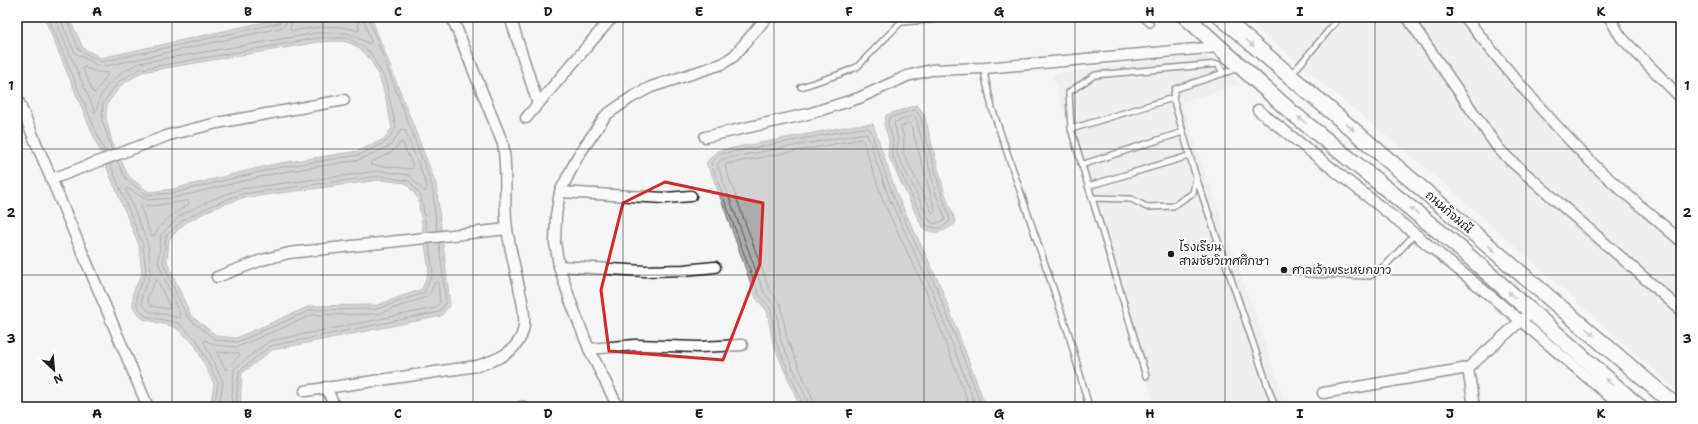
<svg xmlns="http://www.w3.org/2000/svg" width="1698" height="424" font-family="'Shantell Sans','Playpen Sans Thai',sans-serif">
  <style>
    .built { fill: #e6e6e6 }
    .water { fill: #acacac; stroke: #727272; fill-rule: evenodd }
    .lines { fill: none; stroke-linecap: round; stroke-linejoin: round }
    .shore { stroke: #565656; stroke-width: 1 }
    .lane-casing { stroke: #1c1c1c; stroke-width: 8 }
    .street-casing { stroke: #1c1c1c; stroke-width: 13 }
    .secondary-casing { stroke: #1c1c1c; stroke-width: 18 }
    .lane { stroke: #fff; stroke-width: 5 }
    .street { stroke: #fff; stroke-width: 10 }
    .secondary { stroke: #fff; stroke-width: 15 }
    .oneway { fill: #999 }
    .marked { fill: none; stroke: #d62828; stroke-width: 3; stroke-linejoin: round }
    .grid { fill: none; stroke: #1c1c1c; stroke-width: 1; stroke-opacity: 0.55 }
    .poi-dot { fill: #1c1c1c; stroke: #fff; stroke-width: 1.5 }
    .labels { text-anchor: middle; stroke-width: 4; stroke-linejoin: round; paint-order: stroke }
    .street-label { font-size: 12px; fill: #1c1c1c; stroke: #fff }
    .poi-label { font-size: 12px; fill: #1c1c1c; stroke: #fff; text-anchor: start }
    .neatline { fill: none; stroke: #1c1c1c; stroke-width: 1.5 }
    .grid-label { font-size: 13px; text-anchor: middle; font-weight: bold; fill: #1c1c1c }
  </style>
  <rect width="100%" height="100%" fill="#f6f6f6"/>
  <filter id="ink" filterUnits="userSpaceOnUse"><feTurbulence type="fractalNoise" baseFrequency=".025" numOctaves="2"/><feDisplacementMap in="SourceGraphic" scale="8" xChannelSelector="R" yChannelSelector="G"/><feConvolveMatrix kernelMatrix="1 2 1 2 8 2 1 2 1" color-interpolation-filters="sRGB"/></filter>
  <g filter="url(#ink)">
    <g class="built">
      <path d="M1243 17H1461L1497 68 1599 180 1681 249V395L1459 196Z"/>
      <path d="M1208 54 1240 84 1181 102 1287 407H1155L1052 74Z"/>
    </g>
    <g class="water">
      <path d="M44 17H69L83 48 101 58 287 17H371L436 184 450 305 441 316 272 350 242 373 240 407H210L214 384 194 343 175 327 143 319 133 307V292L142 274 139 245ZM319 42C327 42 339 40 347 42 380 52 386 100 392 128L384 139 358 151 275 164 173 189 149 192 129 177 112 142 106 119 107 104 121 85 142 72ZM380 180 406 183 418 198 429 271 422 289 377 305 310 306 236 338 217 336 191 316 167 262 169 239 185 223 214 208 242 198Z"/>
      <path d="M917 105 924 114 944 191 956 223C944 232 938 235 923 229L888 155 889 140 884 124 886 115Z"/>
      <path d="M873 124 897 195 940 285 986 407H800L773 343 767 311 756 298 713 177 706 163 717 151 855 125Z"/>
    </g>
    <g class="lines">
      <g class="shore">
        <path d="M48 17 105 153"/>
        <path d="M54 17 95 112 97 110C99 87 120 73 139 63L317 33H348L370 44 371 42 363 17"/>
        <path d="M61 17 63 26 75 53 101 67 280 28 286 24 287 17"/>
        <path d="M66 17 79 50 101 62 279 23 282 21V17"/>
        <path d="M293 17 290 29 291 31C313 28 337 23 358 31L359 29 357 17"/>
        <path d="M368 17 432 185 437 231"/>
        <path d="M84 67 97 72 109 73 95 93 93 92 83 69Z"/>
        <path d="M915 110 920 116 941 192 950 220C945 229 935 230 926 225L892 155 893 140 888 124 889 118Z"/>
        <path d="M913 116 916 118 936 194 945 219 943 221 934 224 930 221 897 154 898 139 894 123Z"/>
        <path d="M909 123 911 125 935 210 934 213 932 212 903 153 904 139 901 127Z"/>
        <path d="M402 129 405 130 427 186 426 191H424L409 175 379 171 240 189 211 200 181 215 161 235 158 262 181 318 148 311 142 304V294L151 274 148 244 126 190 127 188 147 200 173 198 277 173 359 160 390 146Z"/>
        <path d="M402 142 413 166 412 169 370 165 371 162 392 152Z"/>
        <path d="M112 150 102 120 103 103 118 82 140 69 318 38H348L369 51 385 79 396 128 386 142 359 155 276 168 173 193 147 195 126 179 117 161"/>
        <path d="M110 164 143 245 146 274 137 293V306L145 316 178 323 197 340 218 383 214 407"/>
        <path d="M188 201 189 204C176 212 160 222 154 236H151L140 205 151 206Z"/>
        <path d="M427 232 421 196 409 181 380 176 241 194 213 205 183 220 166 236 163 263 176 293 188 318 216 340 237 342 311 310 377 309 424 293 433 272 429 244"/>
        <path d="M157 280 170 307 169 309 151 306 148 302V296L155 281Z"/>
        <path d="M217 352 238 353 240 355 226 370 217 354Z"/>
        <path d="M219 407 223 382 204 342 205 340 215 345 237 347 312 315 378 314 426 297 430 293 435 282H438L440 302 435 308 269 341 234 369 231 407"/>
        <path d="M236 407 239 371 271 346 439 312 446 303 439 243"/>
        <path d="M804 407 776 342 771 309 759 295 711 163 720 154 856 129 868 128 870 129 893 196 936 286 982 407"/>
        <path d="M809 407 808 402 781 341 776 307 764 293 717 164 722 159 865 133 867 134 889 198 931 288 976 407"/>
        <path d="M815 407 813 400 787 339 781 305 769 289 725 166 726 164 861 139 863 141 883 201 926 291 970 407"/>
      </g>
      <defs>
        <g id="lane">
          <path d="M1142 17 1150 24"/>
          <path d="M902 22 963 17"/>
          <path d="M985 68V77L992 108 1069 335 1089 407"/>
          <path d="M1239 68 1175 89 1173 98 1196 177 1275 407"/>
          <path d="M1291 75 1340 17"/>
          <path d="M801 87 840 74 857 67 906 17"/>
          <path d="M1071 129 1173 98"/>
          <path d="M1081 165 1183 132"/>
          <path d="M1088 186 1189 156"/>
          <path d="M1092 198 1131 199 1147 207 1173 206 1193 193 1196 178"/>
          <path d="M1307 274 1370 276 1386 265 1415 234"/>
          <path d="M1146 376 1071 129 1069 92 1095 75 1218 64 1223 73"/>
        </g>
        <g id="street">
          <path d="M510 17 538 104"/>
          <path d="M1407 17 1498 148 1510 160 1681 310"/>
          <path d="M1465 17C1505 68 1547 118 1593 164 1621 191 1652 215 1681 241"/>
          <path d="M1609 17 1621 37 1681 98"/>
          <path d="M17 98 148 407"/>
          <path d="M1258 110 1415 234 1521 321 1622 407"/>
          <path d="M526 118 608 22 614 17"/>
          <path d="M705 137 808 114 859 98 907 76 931 70 985 68 1219 47"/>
          <path d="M52 179 169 135 217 123 344 100"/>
          <path d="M560 192 665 198 691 196"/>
          <path d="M559 266 645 271 684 270 715 267"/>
          <path d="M217 277 262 260 289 253 507 229"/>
          <path d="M589 349 635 345 699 347 742 345"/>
          <path d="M1468 368 1474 407"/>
          <path d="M326 387 335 407"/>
          <path d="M305 391 477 366C496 360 517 353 523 331 526 319 523 304 520 292 516 271 510 250 507 229 503 201 508 173 503 144L452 17"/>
          <path d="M1323 393 1468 368 1525 317"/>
          <path d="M521 407H524"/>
          <path d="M618 407 589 349 570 300 559 266 555 243 556 215 560 192 578 156 606 115 632 97 651 87 722 64 734 56 767 17"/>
        </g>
        <g id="secondary">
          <path d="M1186 17 1290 111 1456 245 1639 407"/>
          <path d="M1221 17 1677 407"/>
        </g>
      </defs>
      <use href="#lane" class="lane-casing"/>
      <use href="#street" class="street-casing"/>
      <use href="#secondary" class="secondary-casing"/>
      <use href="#lane" class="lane"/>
      <use href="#street" class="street"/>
      <use href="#secondary" class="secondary"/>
    </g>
    <defs><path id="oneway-solid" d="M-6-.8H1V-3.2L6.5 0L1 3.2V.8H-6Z"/></defs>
    <g class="oneway">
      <use href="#oneway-solid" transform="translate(1250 43) rotate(41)"/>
      <use href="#oneway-solid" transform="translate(1302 120) rotate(-141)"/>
      <use href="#oneway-solid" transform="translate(1350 127) rotate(41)"/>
      <use href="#oneway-solid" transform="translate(1414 211) rotate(-141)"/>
      <use href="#oneway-solid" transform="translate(1491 248) rotate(41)"/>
      <use href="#oneway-solid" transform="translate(1512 295) rotate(-138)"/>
      <use href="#oneway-solid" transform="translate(1590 332) rotate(41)"/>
      <use href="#oneway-solid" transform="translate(1609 382) rotate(-138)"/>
    </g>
  </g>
  <path d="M0 0H1698V424H0ZM665 182 763 203 760 264 723 360 609 351 601 290 623 203Z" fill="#f6f6f6" fill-opacity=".55" fill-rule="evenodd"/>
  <path class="marked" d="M665 182 763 203 760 264 723 360 609 351 601 290 623 203Z"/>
  <path class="grid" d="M172 17V407M323 17V407M473 17V407M623 17V407M774 17V407M924 17V407M1075 17V407M1225 17V407M1375 17V407M1526 17V407M17 149H1681M17 275H1681"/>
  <g class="poi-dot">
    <circle cx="1171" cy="254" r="4"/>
    <circle cx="1284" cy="270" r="4"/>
  </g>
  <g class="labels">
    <g class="street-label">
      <text transform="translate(1449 212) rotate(41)" y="4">ถนนกิจมณี</text>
    </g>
    <g class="poi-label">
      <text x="1179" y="251">โรงเรียน<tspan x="1179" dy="14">สามชัยวิเทศศึกษา</tspan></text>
      <text x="1292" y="274">ศาลเจ้าพระหยกขาว</text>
    </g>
  </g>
  <rect width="1698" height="424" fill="none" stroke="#fff" stroke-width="44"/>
  <g transform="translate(54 370) rotate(154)" stroke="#ffffff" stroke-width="3" paint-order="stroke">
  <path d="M0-3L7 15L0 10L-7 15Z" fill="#1c1c1c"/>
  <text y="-6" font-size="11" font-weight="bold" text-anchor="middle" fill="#1c1c1c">N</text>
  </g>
  <rect x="22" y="22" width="1654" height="380" class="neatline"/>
  <g class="grid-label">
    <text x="97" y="16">A</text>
    <text x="248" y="16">B</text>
    <text x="398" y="16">C</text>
    <text x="548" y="16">D</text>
    <text x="699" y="16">E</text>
    <text x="849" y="16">F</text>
    <text x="999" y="16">G</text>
    <text x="1150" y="16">H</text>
    <text x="1300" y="16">I</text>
    <text x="1450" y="16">J</text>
    <text x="1601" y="16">K</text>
    <text x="11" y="90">1</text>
    <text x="1687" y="90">1</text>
    <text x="11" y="217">2</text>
    <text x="1687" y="217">2</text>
    <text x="11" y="343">3</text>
    <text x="1687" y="343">3</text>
    <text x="97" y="418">A</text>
    <text x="248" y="418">B</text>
    <text x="398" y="418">C</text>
    <text x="548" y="418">D</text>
    <text x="699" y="418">E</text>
    <text x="849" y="418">F</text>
    <text x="999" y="418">G</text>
    <text x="1150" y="418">H</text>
    <text x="1300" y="418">I</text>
    <text x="1450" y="418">J</text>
    <text x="1601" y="418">K</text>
  </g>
</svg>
